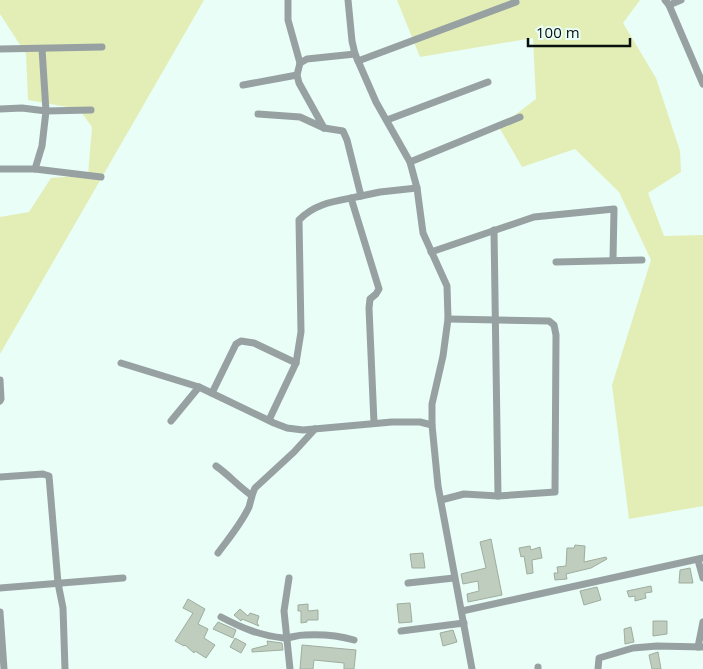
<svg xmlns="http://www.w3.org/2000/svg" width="703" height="669" font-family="'Open Sans',sans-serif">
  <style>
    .green { fill: #e2eeb6 }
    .building { fill: #bfcdbf; stroke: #9fad9f }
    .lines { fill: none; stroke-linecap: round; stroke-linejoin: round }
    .street { stroke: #98a1a2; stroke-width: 7 }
  </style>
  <rect width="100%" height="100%" fill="#e9fef7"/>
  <g class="green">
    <path d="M0 0H204L0 354V217L29 212 51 178 88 175 92 127 79 109 28 100 26 54 0 14Z"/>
    <path d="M397 0H640L623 23 656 78 680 151 681 172 648 193 664 236 703 235V506L629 519 612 385 651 260 619 192 575 149 522 167 499 127 536 99 533 38 420 57Z"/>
  </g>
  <g class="building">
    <path d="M491 539 502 595 468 602 467 594 479 591 478 581 463 584 461 574 486 568 480 542Z"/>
    <path d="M575 545 585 546 584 562 606 557 607 559 591 568 566 574 567 579 555 580 554 573H558L557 567 566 566 567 548H574Z"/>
    <path d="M530 546 531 550 540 547 542 558 532 560 533 573 527 574 524 556 521 557 519 548Z"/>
    <path d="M423 553 425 568H412L410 554Z"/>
    <path d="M690 568 693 583H679L680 570Z"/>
    <path d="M651 586 652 592 645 593 646 598 635 601V596L629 597 627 591Z"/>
    <path d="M597 587 601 600 584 605 580 591Z"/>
    <path d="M188 599 205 609 198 624 208 629 204 638 215 645 206 658 195 651 194 653 185 645 184 646 175 641 193 613 183 608Z"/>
    <path d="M410 603 412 622 399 623 397 604Z"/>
    <path d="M308 604V611L318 610V620H307V622L301 623V611H298V605Z"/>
    <path d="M240 609 248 616 250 613 259 616 257 623 259 626 242 619 241 621 234 615Z"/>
    <path d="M653 621H667V634L653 636Z"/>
    <path d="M218 622 236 630 233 638 213 629Z"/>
    <path d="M631 627 634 642 625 644 624 629Z"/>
    <path d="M453 630 457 642 443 646 440 633Z"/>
    <path d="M235 638 246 644 241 653 230 647Z"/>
    <path d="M267 641 282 643 283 650 252 652V649L268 645Z"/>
    <path d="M302 645 356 650 354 669H344V663L314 660 313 669H300Z"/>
    <path d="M658 652 661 669H652L649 655Z"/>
  </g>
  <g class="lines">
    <g class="street">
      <path d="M288 0V20L300 63"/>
      <path d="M348 0 352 41 355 54 376 102 410 162 417 188 423 233 447 286 448 319 443 356 432 404V425L438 486 472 669"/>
      <path d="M665 0 669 5 703 84"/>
      <path d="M669 5 681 0"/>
      <path d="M0 49 102 47"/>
      <path d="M42 49 46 111 91 110"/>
      <path d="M358 61 516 2"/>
      <path d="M243 85 297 75"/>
      <path d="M0 109 22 108 46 111 42 146 35 169"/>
      <path d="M258 114 300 117 324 128 343 131 347 140 361 196 380 192 417 188"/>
      <path d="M387 120 488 82"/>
      <path d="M324 128 299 83 297 75 300 63 307 59 355 54"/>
      <path d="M410 162 520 117"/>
      <path d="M0 169H35L101 177"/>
      <path d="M351 198 379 289 376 294 370 299 369 308 374 423"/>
      <path d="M494 230 498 496"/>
      <path d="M431 252 534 217 614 209 613 260"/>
      <path d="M556 262 642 260"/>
      <path d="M121 363 199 387 274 423 287 428 303 430 392 422H420L432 425"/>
      <path d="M0 380 1 399 0 401"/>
      <path d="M212 393 236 344 241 341 254 343 296 363"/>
      <path d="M269 420 296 363 301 332 299 220C316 202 338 201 361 196"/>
      <path d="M171 421 199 387"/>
      <path d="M216 466C229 475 238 486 251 495"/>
      <path d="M0 477 43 474 49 476 58 583 63 608 65 669"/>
      <path d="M441 500 464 494 498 496 555 492 556 335 554 325 549 321 448 319"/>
      <path d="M218 553C229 538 241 524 249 507 251 500 252 494 255 488L294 452 315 429"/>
      <path d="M698 560 703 578"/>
      <path d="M289 578 284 611 290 669"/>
      <path d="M408 583 454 578"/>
      <path d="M0 588 123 578"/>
      <path d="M462 611 703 558"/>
      <path d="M0 612 4 669"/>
      <path d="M221 617C242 628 261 636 284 638 291 638 297 635 304 635 321 634 337 635 354 640"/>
      <path d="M401 631 464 623"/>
      <path d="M698 647 703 622"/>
      <path d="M538 667V669"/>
      <path d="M598 669 599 658 633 648 657 646 703 647"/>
    </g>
  </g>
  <path d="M528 38v8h102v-8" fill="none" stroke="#09100e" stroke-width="2.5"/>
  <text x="536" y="38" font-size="15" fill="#09100e" stroke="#e9fef7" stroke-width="4" paint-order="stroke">100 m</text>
</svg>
